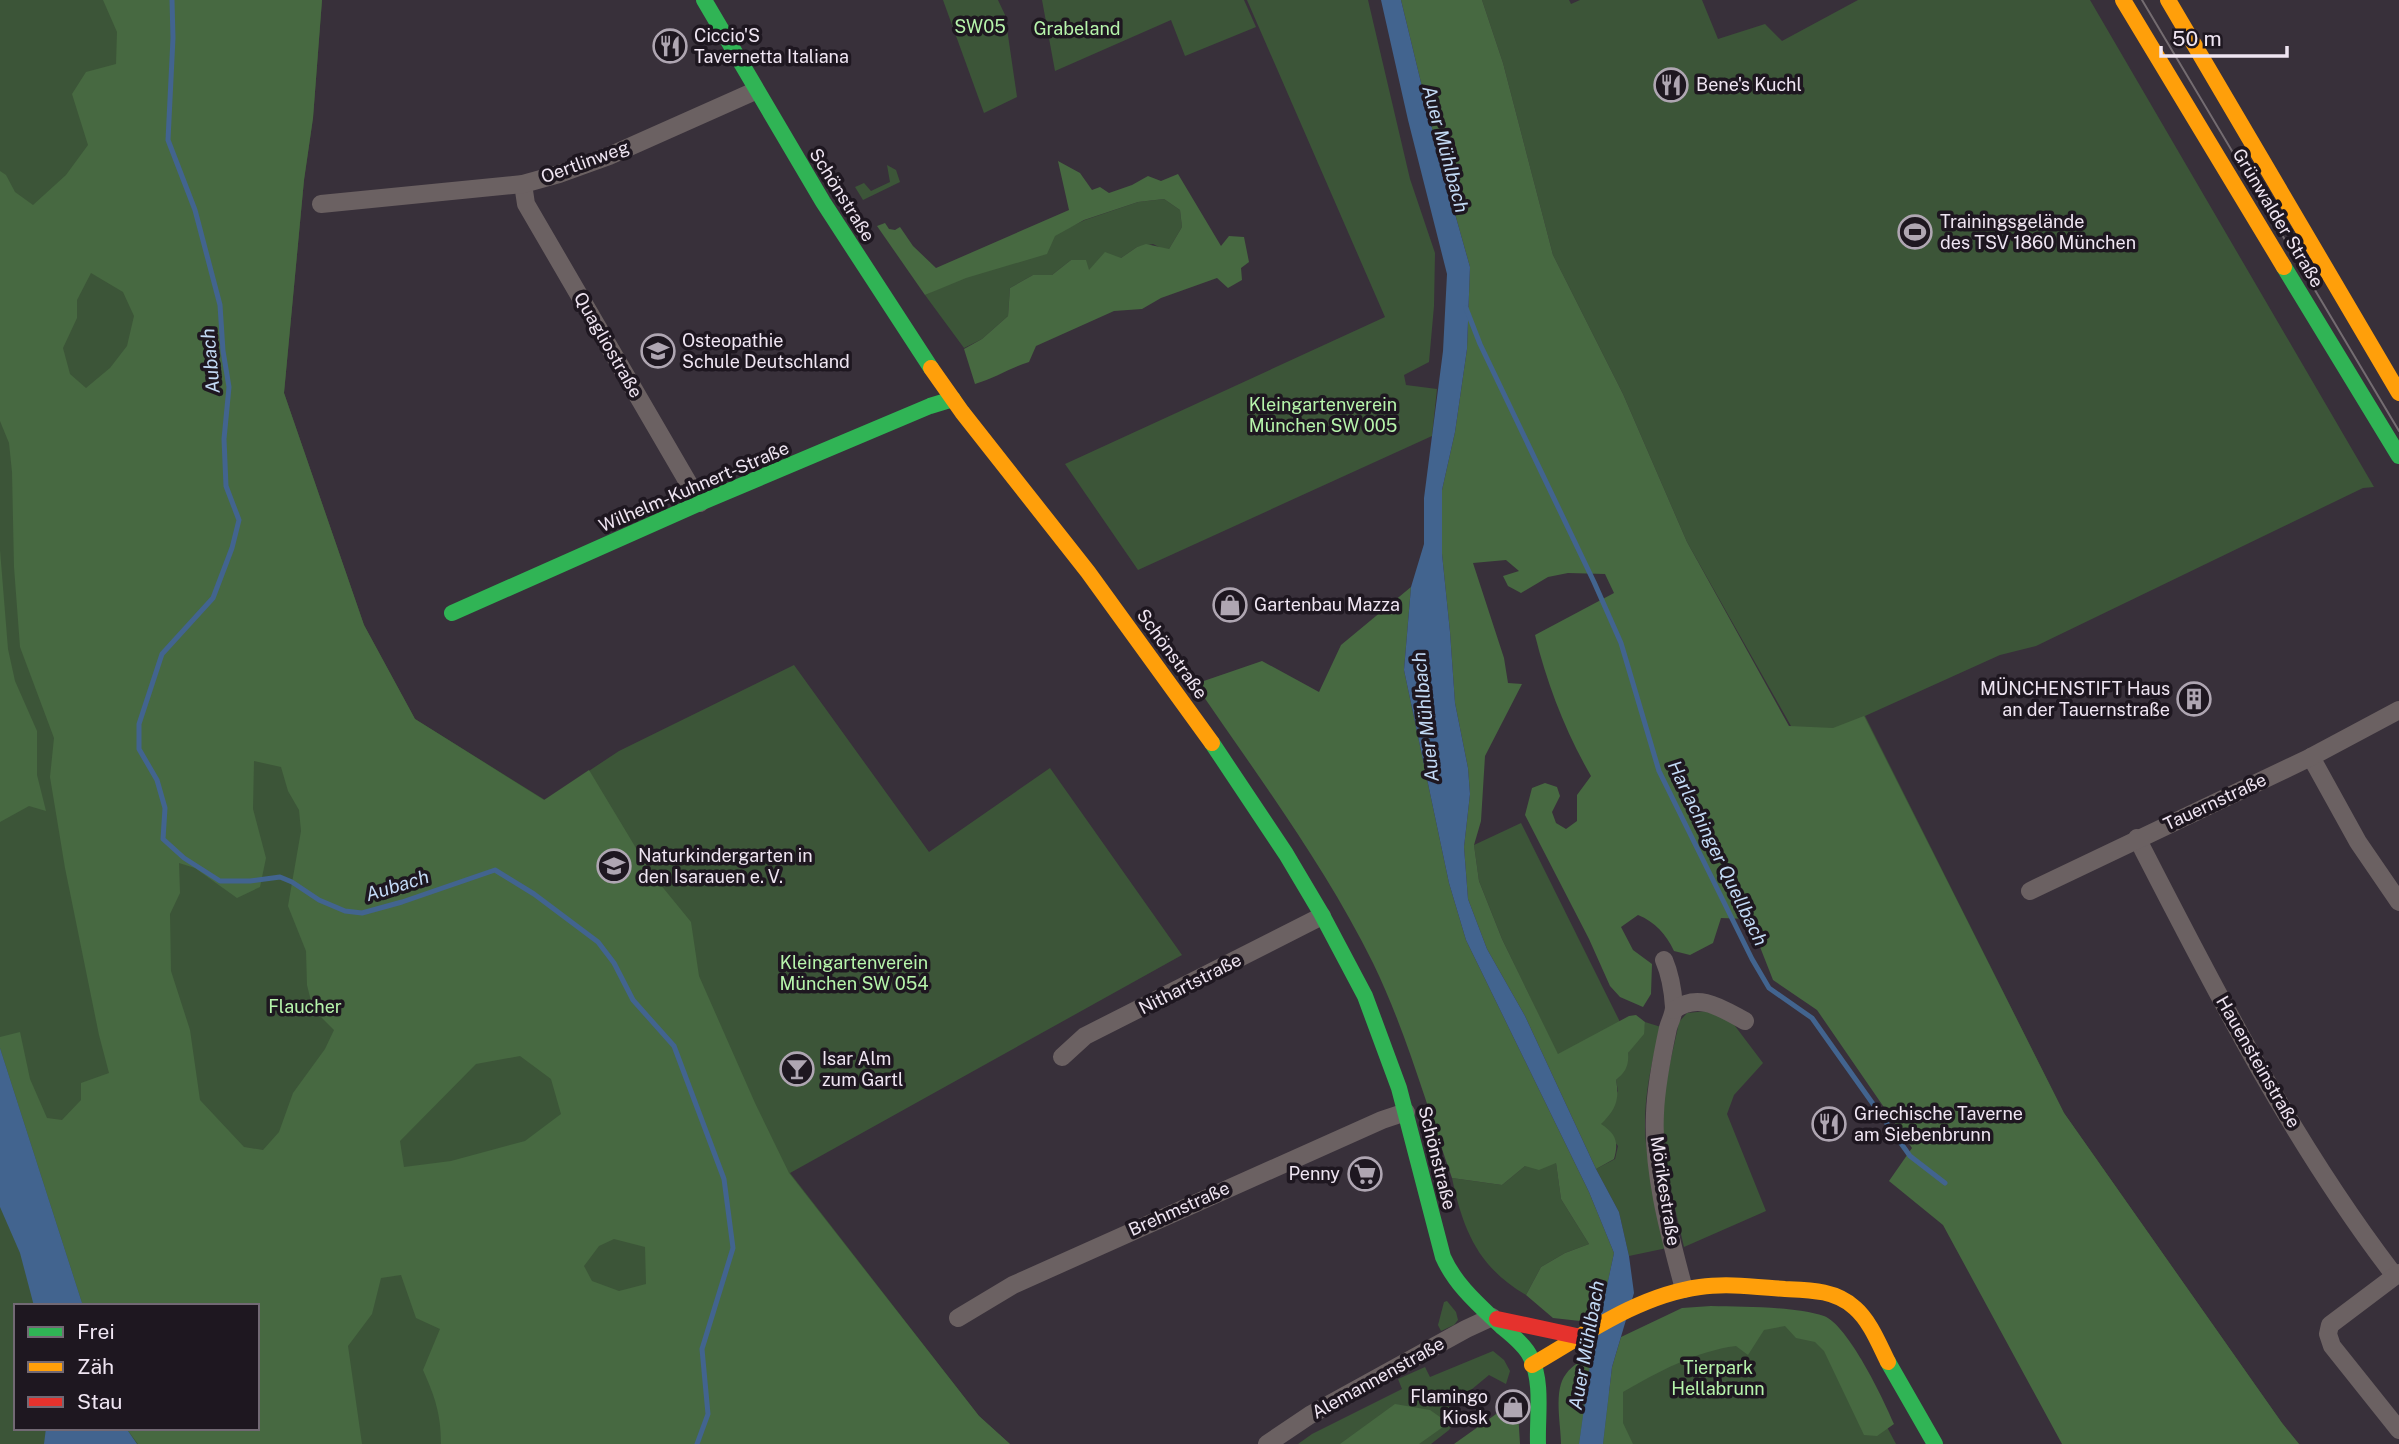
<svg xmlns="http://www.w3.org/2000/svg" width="2399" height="1444" font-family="'Public Sans',sans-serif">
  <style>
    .green { fill: #3c5538; fill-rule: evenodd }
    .forest { fill: #476941; fill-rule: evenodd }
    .water { fill: #42648f }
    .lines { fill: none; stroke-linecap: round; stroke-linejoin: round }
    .stream { stroke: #42648f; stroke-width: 5 }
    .street { stroke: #6b6162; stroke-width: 18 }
    .fast { stroke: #30b455; stroke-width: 16 }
    .slow { stroke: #ff9f0a; stroke-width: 16 }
    .jam { stroke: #e5322d; stroke-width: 16 }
    .tram { stroke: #746c71; stroke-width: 2 }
    .labels { text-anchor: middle; stroke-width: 7; stroke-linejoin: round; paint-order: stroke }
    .park-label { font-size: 18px; fill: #b6f4ab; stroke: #1e1720 }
    .poi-label { font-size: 18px; fill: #efe5f2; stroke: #1e1720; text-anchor: start }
    .street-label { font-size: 18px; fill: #efe5f2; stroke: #1e1720 }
    .water-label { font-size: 19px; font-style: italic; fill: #c3daf6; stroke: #1e1720 }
  </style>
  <rect width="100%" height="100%" fill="#38303a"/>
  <g class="green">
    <path d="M0 0H322L313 118 304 180 284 393 364 625 415 719 545 800 619 751 794 665 929 852 1050 768 1182 955 790 1173 979 1416 1010 1444H0ZM16 1306H257V1428H16Z"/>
    <path d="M943 0H998L1005 15 1017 97 984 113Z"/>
    <path d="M1042 0H1244L1256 27 1185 56 1171 20 1055 71Z"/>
    <path d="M1247 0H1368L1410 179 1435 253 1434 306 1429 362 1404 375 1406 385 1437 389 1432 436 1138 570 1065 464 1385 317Z"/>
    <path d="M1482 0H1569L1571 4 1580 0H1702L1718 39 1765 24 1782 41 1858 0H2090L2374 487 2363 488 2036 646 2000 655 1865 716 2064 1113 2282 1423 2299 1444H2197L1687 542 1623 394 1553 255 1503 63Z"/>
    <path d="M887 165 896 170 900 182 863 200 855 187 864 183 871 191 890 182Z"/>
    <path d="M1164 199 1180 210 1182 227 1169 249H1163L1153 244 1137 247 1121 258 1089 271 1071 260 1052 275H1033L1010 288 1008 316 982 339 964 348 925 295 1085 220 1138 202Z"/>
    <path d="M1521 823 1620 1022 1558 1055 1502 939 1479 881 1474 845Z"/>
    <path d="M1707 1011 1729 1018 1763 1063 1734 1095 1727 1114 1766 1211 1684 1247C1673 1198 1658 1148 1664 1097 1667 1072 1674 1047 1679 1022L1687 1013Z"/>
    <path d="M1645 1022 1661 1027C1650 1067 1641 1109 1647 1151 1650 1184 1660 1216 1667 1248L1629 1256 1619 1212 1596 1169 1615 1159 1618 1146 1600 1125 1618 1091 1616 1080C1626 1072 1623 1063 1628 1053 1636 1038 1643 1042 1645 1022Z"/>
    <path d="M1556 1163 1561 1199 1589 1244 1565 1253 1541 1267 1526 1295C1478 1267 1463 1230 1452 1178L1502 1185 1525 1166Z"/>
    <path d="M1447 1301 1456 1312 1458 1320 1454 1325 1441 1331 1438 1325 1444 1302Z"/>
    <path d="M1761 1314 1843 1344 1896 1444H1570L1568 1412Z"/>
    <path d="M1493 1351 1504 1360 1510 1371 1506 1384 1489 1375 1448 1409 1453 1424 1449 1430 1431 1444H1298L1312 1434 1402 1389 1398 1379 1425 1367 1430 1377Z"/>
  </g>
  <g class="forest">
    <path d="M103 0H322L313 118 304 180 284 393 364 625 415 719 544 800 589 770 651 873 691 922 699 976 755 1103 789 1173 979 1416 1010 1444H441C441 1414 435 1397 423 1370L440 1329 416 1318 401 1275 381 1278 372 1314 348 1346 362 1444H138L126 1428H257V1306H83L0 1048V1037L20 1032 30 1079 47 1118 62 1120 81 1100V1083L109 1073 99 1035 65 868 50 777 54 738 20 647 14 567 12 472 9 443 0 421V171L6 175 15 192 33 205 66 175 88 145 72 94 86 72 116 64 117 32ZM91 273 123 292 134 316 127 346 110 368 86 388 70 374 63 348 77 318V300ZM254 761 281 767 288 791 299 810 301 831 288 906 306 951 307 985 313 1009 334 1030 325 1049 293 1093 279 1132 263 1150 244 1147 200 1100 190 1030 171 971 170 914 180 893 179 863 195 868 237 898 260 887 266 858 253 809ZM520 1056 551 1079 561 1114 525 1141 451 1161 404 1167 400 1141 476 1064ZM614 1239 645 1247 646 1284 619 1291 592 1281 584 1266 599 1246Z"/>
    <path d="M1401 0H1482L1503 63 1553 255 1623 394 1687 542 1789 726 1833 728 1864 716 2064 1113 2282 1423 2299 1444H2062L1943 1225 1889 1181 1912 1148 1817 1010 1773 980 1749 919 1721 918 1713 943 1690 955 1674 951C1666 934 1655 922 1638 915L1621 927 1633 950 1652 964 1651 994 1643 1007 1620 997 1610 986 1589 939 1525 815 1532 788 1545 783 1557 787 1560 796 1552 812 1556 823 1566 829 1577 821V795L1591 776C1566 733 1547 684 1535 635L1614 593 1605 574 1568 573 1548 577 1521 593 1508 586 1503 576 1519 571 1506 560 1473 563 1504 658 1508 683 1522 684 1485 756 1481 821 1474 845 1479 881 1502 939 1558 1054 1629 1016 1636 1015 1645 1022 1644 1034 1628 1053C1629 1065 1626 1072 1616 1080 1620 1101 1615 1110 1601 1124 1616 1134 1619 1142 1614 1159L1596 1169 1525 1016 1487 949 1468 899 1464 847 1470 794 1468 768 1455 703 1450 632 1442 554V490L1455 432 1467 349 1470 267 1439 157Z"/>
    <path d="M1058 161 1080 173 1092 190 1100 187 1109 193 1132 185 1148 176 1161 181 1178 174 1221 246 1229 236 1244 237 1249 262 1241 268 1242 280 1228 288 1217 278 1161 298 1142 309 1114 311 1036 346 1029 362C1010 368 995 378 975 384L964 349 982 339 1008 316 1010 288 1033 275H1052L1071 260H1086L1089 270 1105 252 1121 258 1137 247 1146 244 1169 249 1182 227 1180 210 1164 199 1138 202 1084 220 1055 236 1047 254 966 278 925 295 877 226 885 223 889 229 895 230 900 227 913 246 936 268 1069 210Z"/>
    <path d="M0 550 8 649 15 681 37 731V775L46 811 29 806 0 822Z"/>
    <path d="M1411 587 1404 670 1449 883 1466 940 1589 1192 1614 1253 1602 1310 1580 1321 1553 1318 1526 1295 1541 1267 1565 1253 1589 1244 1561 1199 1556 1163 1539 1170 1525 1166 1502 1185 1452 1178C1427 1107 1406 1031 1373 963 1324 864 1257 775 1195 684L1262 661 1319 692 1341 645Z"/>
    <path d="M1711 1306C1744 1307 1794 1306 1824 1316 1848 1325 1884 1400 1894 1424L1877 1436 1864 1435 1824 1351 1815 1342 1796 1338 1785 1326 1764 1330 1748 1355 1736 1346C1696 1351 1658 1372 1623 1392V1423L1633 1444H1603L1612 1367 1621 1337 1682 1308Z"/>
    <path d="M1592 1354 1579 1444H1561C1561 1424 1553 1390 1566 1374 1572 1365 1583 1360 1592 1354Z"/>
    <path d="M1395 1404 1430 1410 1440 1417 1443 1427 1419 1444H1340Z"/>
    <path d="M1506 1407 1511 1415 1518 1412 1520 1444H1454Z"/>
  </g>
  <g class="water">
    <path d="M1381 0H1401L1439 157 1470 267 1467 349 1455 432 1442 490V554L1450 632 1455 703 1468 768 1470 794 1464 847 1468 899 1487 949 1525 1016 1596 1169 1619 1212 1629 1256 1634 1293 1612 1367 1603 1444H1579L1590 1365 1614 1253 1589 1192 1466 940 1449 883 1404 670 1411 587 1424 544V498L1443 351 1447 274 1408 120Z"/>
    <path d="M0 1048 83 1306H34L20 1253 0 1207Z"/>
    <path d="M46 1428H126L137 1444H44Z"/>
  </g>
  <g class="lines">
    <g class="stream">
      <path d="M172 0 173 38 168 140 195 210 220 305 223 351 229 387 224 439 226 486 239 520 232 548 213 598 162 654 139 724V749L157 780 165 808 163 839 184 858 220 881H250L280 877 292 882 319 900 345 911 362 913 402 902 495 870 534 894 598 942 614 963 633 1000 674 1046 724 1179 733 1248 702 1349 708 1414 697 1444"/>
      <path d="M1466 308 1480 344 1594 582 1621 643 1659 771 1752 959 1769 988 1812 1018 1910 1156 1945 1183"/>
    </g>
    <g class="street">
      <path d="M523 184 526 204 700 503"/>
      <path d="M321 204 523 184 559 174 609 156 755 91"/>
      <path d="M2311 757 2358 842 2399 902"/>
      <path d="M2137 838C2214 988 2292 1142 2395 1276"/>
      <path d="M2030 891 2311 757 2399 710"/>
      <path d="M1664 960C1670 974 1673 991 1674 1007 1674 1014 1670 1021 1668 1028 1662 1056 1656 1085 1655 1113 1652 1172 1669 1233 1684 1289"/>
      <path d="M1674 1010C1699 992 1721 1008 1745 1021"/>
      <path d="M1062 1057 1085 1036 1322 916"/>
      <path d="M2399 1273 2330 1325 2328 1334 2332 1346 2399 1430"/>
      <path d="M958 1318 1013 1285 1382 1120 1406 1112"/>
      <path d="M1267 1444 1310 1415 1466 1329 1492 1317"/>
    </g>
    <g class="fast">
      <path d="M704 0 823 202 931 368"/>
      <path d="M2284 267 2399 456"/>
      <path d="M452 613 700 503 930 406 953 399"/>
      <path d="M1212 743 1286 854 1321 913 1365 996 1399 1088 1443 1257C1456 1286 1479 1305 1502 1327 1512 1335 1526 1346 1531 1358 1543 1383 1537 1417 1538 1444"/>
      <path d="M1888 1362 1935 1444"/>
    </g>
    <g class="slow">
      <path d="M2123 0 2284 267"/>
      <path d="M2168 0 2399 393"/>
      <path d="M931 368 962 412 1088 572 1212 743"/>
      <path d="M1532 1365C1584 1335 1639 1295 1700 1287 1727 1283 1757 1287 1785 1289 1809 1290 1836 1290 1855 1308 1870 1321 1879 1344 1888 1362"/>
    </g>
    <path class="jam" d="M1497 1319 1581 1337"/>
    <path class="tram" d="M2142 0 2399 431"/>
  </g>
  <defs>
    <symbol id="restaurant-ring" viewBox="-11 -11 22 22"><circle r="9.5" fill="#1e1720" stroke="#afa6b2" stroke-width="1.5"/><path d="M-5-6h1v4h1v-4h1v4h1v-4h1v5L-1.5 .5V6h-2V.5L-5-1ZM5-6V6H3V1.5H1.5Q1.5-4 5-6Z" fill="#afa6b2"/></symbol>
    <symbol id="stadium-ring" viewBox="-11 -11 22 22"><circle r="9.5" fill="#1e1720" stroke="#afa6b2" stroke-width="1.5"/><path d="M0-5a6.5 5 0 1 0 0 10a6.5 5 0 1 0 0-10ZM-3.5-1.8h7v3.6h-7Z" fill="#afa6b2"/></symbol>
    <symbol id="school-ring" viewBox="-11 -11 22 22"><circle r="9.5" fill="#1e1720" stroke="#afa6b2" stroke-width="1.5"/><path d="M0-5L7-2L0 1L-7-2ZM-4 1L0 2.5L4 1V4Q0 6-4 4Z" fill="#afa6b2"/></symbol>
    <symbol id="shop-ring" viewBox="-11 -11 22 22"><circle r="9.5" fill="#1e1720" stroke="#afa6b2" stroke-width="1.5"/><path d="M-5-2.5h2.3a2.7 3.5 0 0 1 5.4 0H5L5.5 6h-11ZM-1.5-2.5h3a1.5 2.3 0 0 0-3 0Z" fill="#afa6b2"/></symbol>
    <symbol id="building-ring" viewBox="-11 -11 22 22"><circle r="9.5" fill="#1e1720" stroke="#afa6b2" stroke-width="1.5"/><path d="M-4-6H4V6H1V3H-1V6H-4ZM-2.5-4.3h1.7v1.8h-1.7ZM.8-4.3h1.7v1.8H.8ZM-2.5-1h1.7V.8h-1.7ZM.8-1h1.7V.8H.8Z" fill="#afa6b2"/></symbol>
    <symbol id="bar-ring" viewBox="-11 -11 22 22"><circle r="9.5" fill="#1e1720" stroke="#afa6b2" stroke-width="1.5"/><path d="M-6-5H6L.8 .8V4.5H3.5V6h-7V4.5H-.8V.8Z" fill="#afa6b2"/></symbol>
    <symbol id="supermarket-ring" viewBox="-11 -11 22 22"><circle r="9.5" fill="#1e1720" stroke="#afa6b2" stroke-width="1.5"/><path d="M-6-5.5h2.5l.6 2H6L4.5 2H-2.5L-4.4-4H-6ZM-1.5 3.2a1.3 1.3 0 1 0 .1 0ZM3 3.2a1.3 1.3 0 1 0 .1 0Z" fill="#afa6b2"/></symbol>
  </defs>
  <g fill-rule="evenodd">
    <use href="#restaurant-ring" x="651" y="27" width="38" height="38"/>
    <use href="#restaurant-ring" x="1652" y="66" width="38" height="38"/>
    <use href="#stadium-ring" x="1896" y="213" width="38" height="38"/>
    <use href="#school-ring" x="639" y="332" width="38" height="38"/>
    <use href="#shop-ring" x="1211" y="586" width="38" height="38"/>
    <use href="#building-ring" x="2175" y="680" width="38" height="38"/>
    <use href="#school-ring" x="595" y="847" width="38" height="38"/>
    <use href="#bar-ring" x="778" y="1050" width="38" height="38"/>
    <use href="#restaurant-ring" x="1810" y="1105" width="38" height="38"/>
    <use href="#supermarket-ring" x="1346" y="1155" width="38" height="38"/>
    <use href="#shop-ring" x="1494" y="1388" width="38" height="38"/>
  </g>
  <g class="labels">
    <g class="park-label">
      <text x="980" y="33">SW05</text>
      <text x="1077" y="35">Grabeland</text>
      <text x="1323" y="411">Kleingartenverein<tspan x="1323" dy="21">München SW 005</tspan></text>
      <text x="854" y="969">Kleingartenverein<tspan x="854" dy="21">München SW 054</tspan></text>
      <text x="305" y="1013">Flaucher</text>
      <text x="1718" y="1374">Tierpark<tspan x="1718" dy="21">Hellabrunn</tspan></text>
    </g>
    <g class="poi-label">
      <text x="694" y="42">Ciccio'S<tspan x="694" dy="21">Tavernetta Italiana</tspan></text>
      <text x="1696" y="91">Bene's Kuchl</text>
      <text x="1940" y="228">Trainingsgelände<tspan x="1940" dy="21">des TSV 1860 München</tspan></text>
      <text x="682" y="347">Osteopathie<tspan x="682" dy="21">Schule Deutschland</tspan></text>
      <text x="1254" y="611">Gartenbau Mazza</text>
      <text x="2170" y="695" text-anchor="end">MÜNCHENSTIFT Haus<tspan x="2170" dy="21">an der Tauernstraße</tspan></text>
      <text x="638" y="862">Naturkindergarten in<tspan x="638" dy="21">den Isarauen e. V.</tspan></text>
      <text x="822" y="1065">Isar Alm<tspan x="822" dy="21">zum Gartl</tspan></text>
      <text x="1854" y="1120">Griechische Taverne<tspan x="1854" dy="21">am Siebenbrunn</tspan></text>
      <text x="1340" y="1180" text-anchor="end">Penny</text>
      <text x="1488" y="1403" text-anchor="end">Flamingo<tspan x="1488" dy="21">Kiosk</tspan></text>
    </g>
    <g class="street-label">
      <text transform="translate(585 162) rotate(-20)" y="6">Oertlinweg</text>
      <text transform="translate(842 195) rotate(58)" y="6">Schönstraße</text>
      <text transform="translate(2278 218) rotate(59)" y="6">Grünwalder Straße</text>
      <text transform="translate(608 345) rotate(60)" y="6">Quagliostraße</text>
      <text transform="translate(694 487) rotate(-23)" y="6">Wilhelm-Kuhnert-Straße</text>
      <text transform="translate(1172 654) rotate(54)" y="6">Schönstraße</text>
      <text transform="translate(2215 802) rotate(-25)" y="6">Tauernstraße</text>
      <text transform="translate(1190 984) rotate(-27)" y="6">Nithartstraße</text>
      <text transform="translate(2258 1062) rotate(60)" y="6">Hauensteinstraße</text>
      <text transform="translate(1437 1158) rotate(76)" y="6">Schönstraße</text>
      <text transform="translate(1665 1191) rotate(81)" y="6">Mörikestraße</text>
      <text transform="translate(1179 1209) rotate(-24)" y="6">Brehmstraße</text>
      <text transform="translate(1378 1378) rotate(-29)" y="6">Alemannenstraße</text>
    </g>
    <g class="water-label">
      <text transform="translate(1446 149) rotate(75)" y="7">Auer Mühlbach</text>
      <text transform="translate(210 361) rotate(-95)" y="7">Aubach</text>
      <text transform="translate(1425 717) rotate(-96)" y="7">Auer Mühlbach</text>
      <text transform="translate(1718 853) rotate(64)" y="7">Harlachinger Quellbach</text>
      <text transform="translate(397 885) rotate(-17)" y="7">Aubach</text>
      <text transform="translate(1586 1345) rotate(-80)" y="7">Auer Mühlbach</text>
    </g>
  </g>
  <rect x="14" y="1304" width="245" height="126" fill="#1e1720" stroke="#726974" stroke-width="2"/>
  <rect x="28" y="1327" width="35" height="10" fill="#30b455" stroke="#726974" stroke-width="2"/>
  <text x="77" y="1339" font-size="21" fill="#efe5f2">Frei</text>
  <rect x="28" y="1362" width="35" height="10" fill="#ff9f0a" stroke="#726974" stroke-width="2"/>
  <text x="77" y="1374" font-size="21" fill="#efe5f2">Zäh</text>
  <rect x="28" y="1397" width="35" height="10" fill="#e5322d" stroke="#726974" stroke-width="2"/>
  <text x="77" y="1409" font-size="21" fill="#efe5f2">Stau</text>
  <path d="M2161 46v10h126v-10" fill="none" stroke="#efe5f2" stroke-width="3.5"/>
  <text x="2172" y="46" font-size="21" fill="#efe5f2" stroke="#1e1720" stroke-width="5" paint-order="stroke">50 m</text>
</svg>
